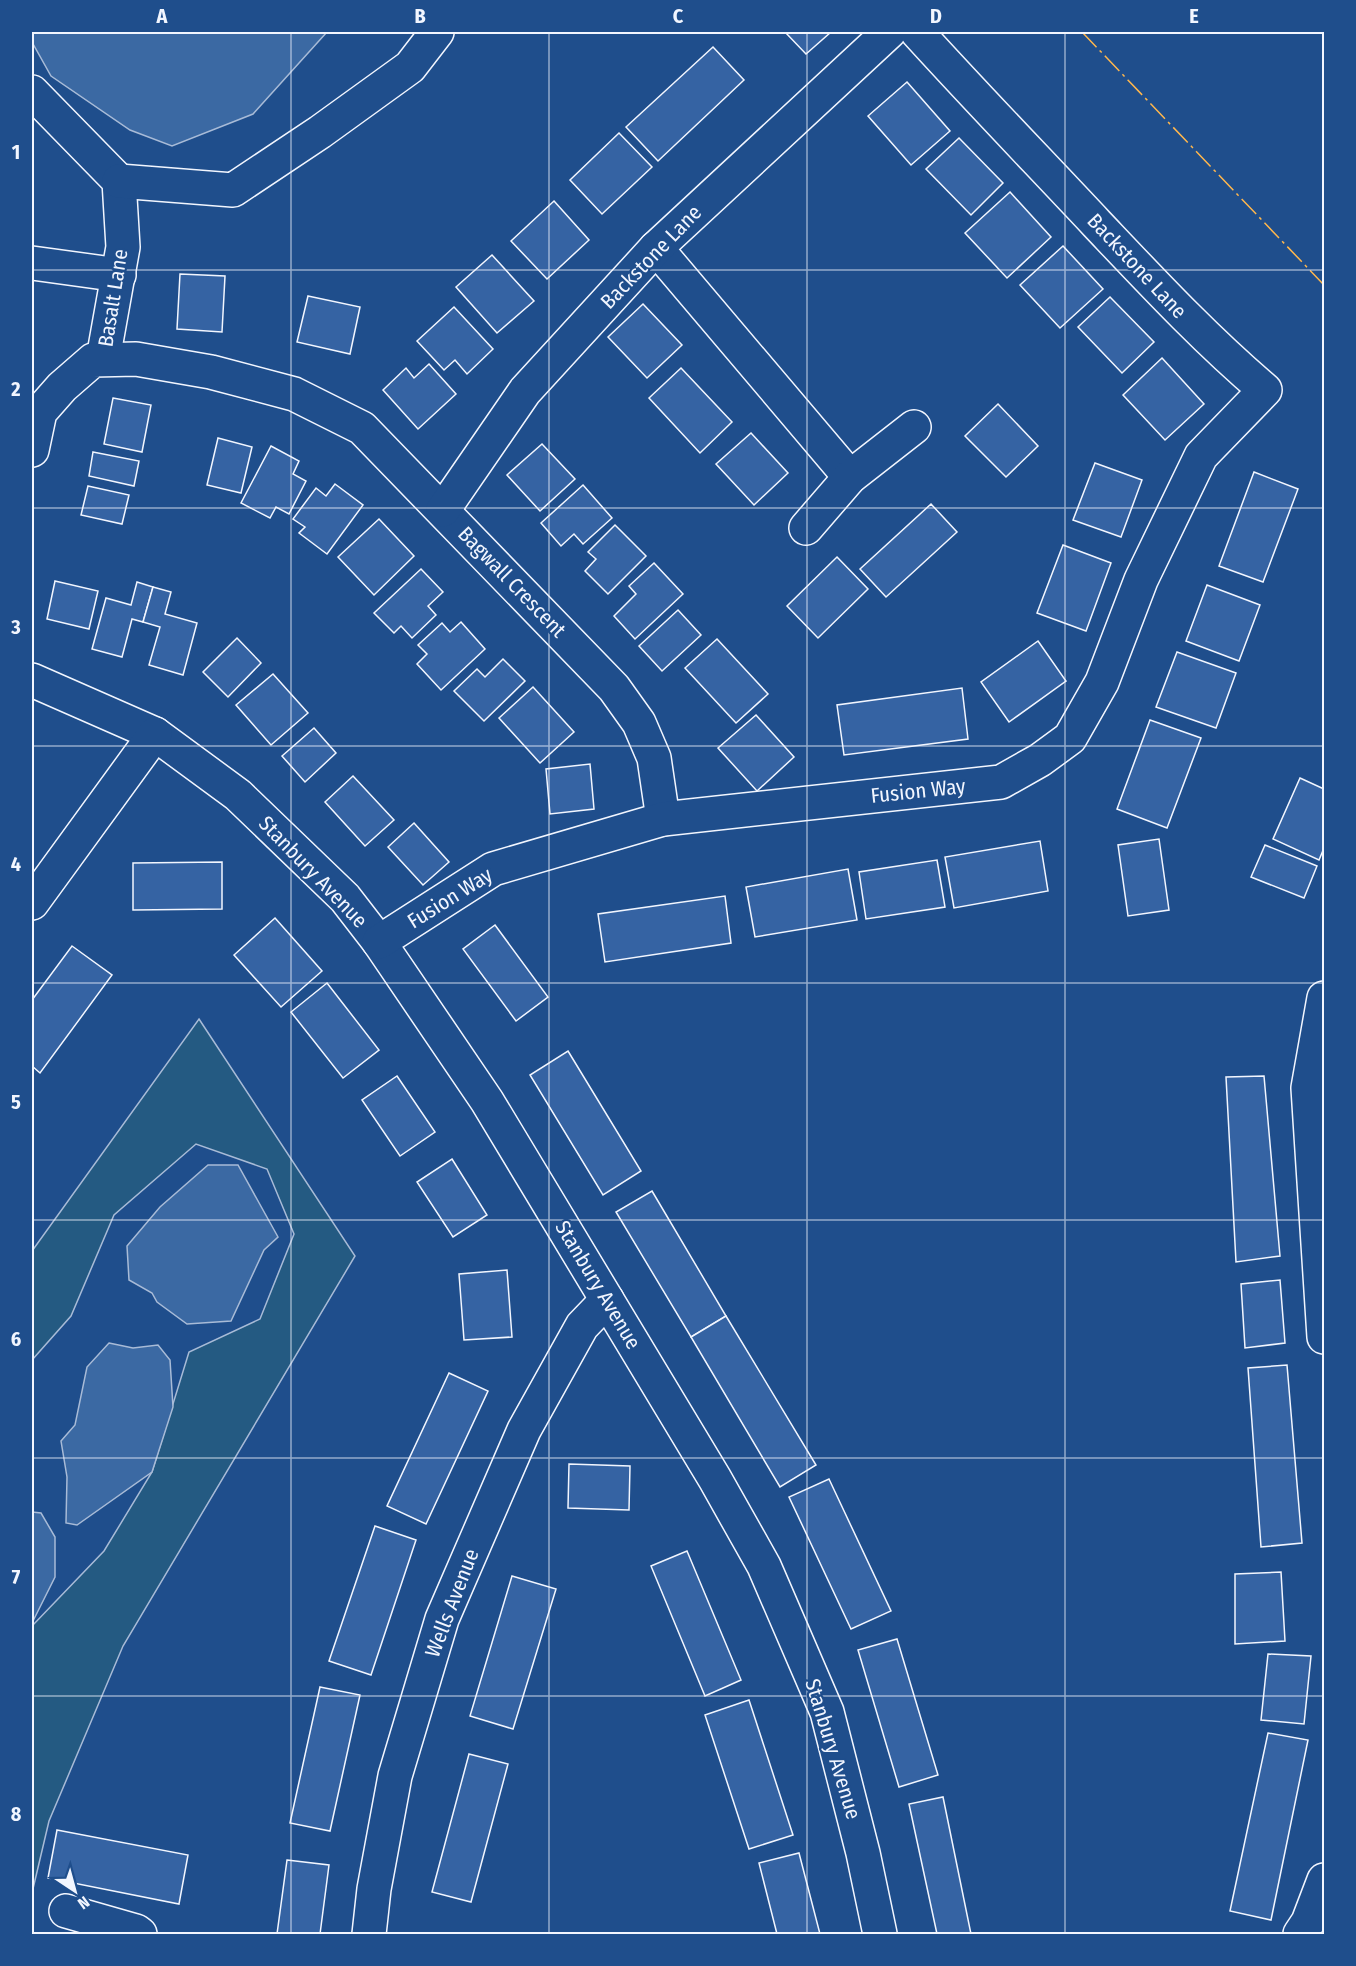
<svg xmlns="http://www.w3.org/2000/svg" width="1356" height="1966" font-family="'Fira Sans Condensed',sans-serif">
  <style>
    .green { fill: #245a82; stroke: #a8bbd7; stroke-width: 1.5 }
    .water { fill: #3b69a3; stroke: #a8bbd7; stroke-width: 1.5 }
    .building { fill: #3563a3; stroke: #f2f6ff; stroke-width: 1.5 }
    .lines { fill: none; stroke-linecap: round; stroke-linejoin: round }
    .street-casing { stroke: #f2f6ff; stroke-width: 36 }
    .street { stroke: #1f4e8c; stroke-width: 33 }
    .power { stroke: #ffb74d; stroke-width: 1.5; stroke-dasharray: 21 4.5 3 4.5; stroke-linecap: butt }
    .grid { fill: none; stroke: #f2f6ff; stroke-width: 1.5; stroke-opacity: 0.55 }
    .labels { text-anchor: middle; stroke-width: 4.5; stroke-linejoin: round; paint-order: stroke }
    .street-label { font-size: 21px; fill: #f2f6ff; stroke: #1f4e8c }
    .neatline { fill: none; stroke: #f2f6ff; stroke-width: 2 }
    .grid-label { font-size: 20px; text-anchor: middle; font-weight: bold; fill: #f2f6ff }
  </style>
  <rect width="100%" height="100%" fill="#1f4e8c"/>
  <path class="green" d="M199 1019 355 1256 123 1646 49 1821 32 1893V1626L104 1551 152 1472 189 1352 260 1319 294 1234 267 1169 196 1144 114 1215 71 1316 32 1360V1251Z"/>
  <g class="water">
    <path d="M32 32H327L253 114 172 146 130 130 51 76 32 42Z"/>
    <path d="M208 1165H238L278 1237 264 1250 231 1321 187 1324 157 1302 152 1293 129 1280 127 1246 160 1207Z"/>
    <path d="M109 1343 133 1348 158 1345 170 1360 173 1407 152 1472 77 1525 66 1523 67 1477 61 1441 75 1425 87 1367Z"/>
    <path d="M32 1512 41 1513 55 1537V1577L32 1623Z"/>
  </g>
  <g class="building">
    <path d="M785 32H831L806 54Z"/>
    <path d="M713 47 744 80 658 161 626 127Z"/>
    <path d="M907 82 950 131 911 165 868 116Z"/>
    <path d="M619 133 652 167 602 214 570 180Z"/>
    <path d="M959 138 1003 183 971 215 926 169Z"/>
    <path d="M1010 192 1051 237 1007 278 965 233Z"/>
    <path d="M554 201 589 240 547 279 511 241Z"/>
    <path d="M1063 246 1103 289 1060 328 1020 285Z"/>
    <path d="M492 255 534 301 497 333 456 287Z"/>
    <path d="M180 274 225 276 222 332 177 329Z"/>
    <path d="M308 296 360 307 350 354 297 342Z"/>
    <path d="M1110 297 1154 342 1122 373 1078 327Z"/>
    <path d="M643 304 682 345 647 378 608 337Z"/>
    <path d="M454 307 493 349 467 374 455 360 444 370 417 341Z"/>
    <path d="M1162 358 1204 404 1165 440 1123 395Z"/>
    <path d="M429 364 456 394 418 429 383 390 406 368 414 378Z"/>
    <path d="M681 368 732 422 700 453 649 398Z"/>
    <path d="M113 398 151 405 142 452 104 444Z"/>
    <path d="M998 404 1038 446 1006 477 965 436Z"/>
    <path d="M751 433 788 473 754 505 716 464Z"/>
    <path d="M218 438 252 447 241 493 207 485Z"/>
    <path d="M542 444 575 479 540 511 507 475Z"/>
    <path d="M271 446 299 461 293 474 306 481 289 514 276 507 270 518 241 503Z"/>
    <path d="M93 452 139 461 134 486 89 476Z"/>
    <path d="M1095 463 1142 480 1121 537 1073 520Z"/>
    <path d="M1254 472 1298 489 1263 582 1219 566Z"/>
    <path d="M335 484 363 505 327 554 299 533 305 527 293 519 316 488 326 496Z"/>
    <path d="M583 485 612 518 583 544 574 534 561 546 541 523Z"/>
    <path d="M88 486 129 495 122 524 81 515Z"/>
    <path d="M931 504 957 532 886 597 860 569Z"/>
    <path d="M379 519 414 556 374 595 338 557Z"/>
    <path d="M615 525 646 556 608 594 585 571 596 559 588 552Z"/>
    <path d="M1063 545 1111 563 1086 631 1037 613Z"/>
    <path d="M837 557 868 589 818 638 787 606Z"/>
    <path d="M654 563 683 594 635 639 614 616 636 594 629 586Z"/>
    <path d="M421 569 443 592 428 606 436 615 412 638 401 626 394 633 374 613Z"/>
    <path d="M55 581 98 591 89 629 47 619Z"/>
    <path d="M137 582 153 587 143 622 132 619 122 657 92 649 106 598 131 605Z"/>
    <path d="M1207 585 1260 605 1239 661 1186 641Z"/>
    <path d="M153 587 171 592 165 614 197 623 183 675 149 665 160 627 143 622Z"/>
    <path d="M678 610 701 635 662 671 639 646Z"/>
    <path d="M461 622 485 649 441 690 417 664 427 654 418 645 442 623 450 632Z"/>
    <path d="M237 638 261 663 228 697 203 672Z"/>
    <path d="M717 639 768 694 736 723 685 668Z"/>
    <path d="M1038 641 1066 681 1009 722 981 682Z"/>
    <path d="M1177 652 1236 673 1216 728 1156 707Z"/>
    <path d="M503 659 525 681 484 721 454 691 477 669 485 677Z"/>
    <path d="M273 674 308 713 271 745 236 705Z"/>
    <path d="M533 687 574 732 540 763 499 718Z"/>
    <path d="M962 688 968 739 844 755 837 705Z"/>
    <path d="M756 715 794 757 757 791 718 748Z"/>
    <path d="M1150 720 1201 738 1167 828 1117 809Z"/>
    <path d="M314 728 336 753 305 782 282 756Z"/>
    <path d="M590 764 594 809 550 814 546 769Z"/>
    <path d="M353 776 394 820 365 846 325 802Z"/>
    <path d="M1300 778 1324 789V848L1319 860 1273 839Z"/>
    <path d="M414 823 449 862 423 885 388 847Z"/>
    <path d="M1159 839 1169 910 1128 916 1118 845Z"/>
    <path d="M1040 841 1048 891 954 908 945 857Z"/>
    <path d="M1265 845 1317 866 1304 898 1251 877Z"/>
    <path d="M937 860 945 907 866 919 859 872Z"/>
    <path d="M222 862V909L133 910V863Z"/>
    <path d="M848 869 857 920 755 937 746 887Z"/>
    <path d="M725 896 731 943 605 962 598 914Z"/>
    <path d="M275 918 322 971 281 1007 234 955Z"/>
    <path d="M495 925 548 997 516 1021 463 949Z"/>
    <path d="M72 946 112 975 40 1073 32 1066V1000Z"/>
    <path d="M327 983 379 1050 343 1078 291 1012Z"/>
    <path d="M568 1051 641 1171 603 1195 530 1075Z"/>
    <path d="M397 1076 435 1132 400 1156 362 1100Z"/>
    <path d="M1264 1076 1280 1256 1236 1262 1226 1077Z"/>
    <path d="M452 1159 487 1215 453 1237 417 1182Z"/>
    <path d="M652 1191 726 1316 691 1337 616 1212Z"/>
    <path d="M507 1270 512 1337 464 1340 459 1274Z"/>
    <path d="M1280 1280 1285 1343 1245 1348 1241 1284Z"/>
    <path d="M726 1316 816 1465 780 1487 691 1337Z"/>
    <path d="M1287 1365 1302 1543 1261 1547 1248 1368Z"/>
    <path d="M449 1373 488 1391 426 1524 387 1506Z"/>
    <path d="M569 1464 630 1466 629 1510 568 1508Z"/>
    <path d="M829 1479 891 1611 851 1629 789 1497Z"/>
    <path d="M375 1526 416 1540 371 1675 329 1661Z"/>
    <path d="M687 1551 741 1680 705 1696 651 1566Z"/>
    <path d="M1281 1572 1285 1641 1235 1644V1574Z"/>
    <path d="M512 1576 556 1589 513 1729 470 1716Z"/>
    <path d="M897 1639 938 1775 899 1787 858 1650Z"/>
    <path d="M1268 1654 1311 1656 1304 1724 1261 1720Z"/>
    <path d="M320 1687 360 1695 330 1831 290 1823Z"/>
    <path d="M749 1700 793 1835 749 1849 705 1715Z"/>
    <path d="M1268 1733 1308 1740 1271 1920 1230 1911Z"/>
    <path d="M469 1754 508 1764 471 1902 432 1892Z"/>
    <path d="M943 1797 971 1934H937L909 1804Z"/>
    <path d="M57 1830 188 1855 179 1904 48 1878Z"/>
    <path d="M799 1853 820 1934H777L759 1863Z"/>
    <path d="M287 1860 329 1865 320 1934H277Z"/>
  </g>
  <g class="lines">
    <defs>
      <g id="street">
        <path d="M32 92 119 181 123 247 103 359"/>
        <path d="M119 181 233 190 320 132 410 67 437 32"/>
        <path d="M656 248 850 477"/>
        <path d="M32 263 119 275"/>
        <path d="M32 450 40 412 62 387 93 360 136 359 211 372 294 394 362 428 614 688 639 723 654 758 663 819"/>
        <path d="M443 510 525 391 656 248 889 32"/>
        <path d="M806 528 850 477 914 427"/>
        <path d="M32 680 155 734 238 795 345 898 379 942 487 1101 715 1479 764 1566 827 1712 863 1853 880 1934"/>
        <path d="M32 903 155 734"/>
        <path d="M379 942 493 869 663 819 1001 782 1040 760 1070 738 1102 682 1141 580 1201 456 1265 390C1205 339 1152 282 1097 224 1037 160 976 97 917 32"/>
        <path d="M1324 998 1308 1088 1324 1337"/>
        <path d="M66 1911 136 1931 140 1934"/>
        <path d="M369 1934 374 1889 395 1776 442 1619 524 1430 582 1326 607 1300"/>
        <path d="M1300 1934 1308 1922 1324 1880"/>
      </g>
    </defs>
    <use href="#street" class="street-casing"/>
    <use href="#street" class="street"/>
    <path class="power" d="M1082 32 1324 285"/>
  </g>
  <path class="grid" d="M291 32V1934M549 32V1934M807 32V1934M1065 32V1934M32 270H1324M32 508H1324M32 746H1324M32 983H1324M32 1220H1324M32 1458H1324M32 1696H1324"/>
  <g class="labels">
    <g class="street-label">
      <text transform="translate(651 257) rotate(-46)" y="7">Backstone Lane</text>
      <text transform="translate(1137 266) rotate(47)" y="7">Backstone Lane</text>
      <text transform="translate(113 298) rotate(-81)" y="7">Basalt Lane</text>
      <text transform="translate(512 582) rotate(46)" y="7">Bagwall Crescent</text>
      <text transform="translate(918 791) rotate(-6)" y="7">Fusion Way</text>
      <text transform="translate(313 872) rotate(46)" y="7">Stanbury Avenue</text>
      <text transform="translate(450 898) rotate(-32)" y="7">Fusion Way</text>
      <text transform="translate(598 1285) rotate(59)" y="7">Stanbury Avenue</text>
      <text transform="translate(452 1603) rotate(-69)" y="7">Wells Avenue</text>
      <text transform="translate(833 1749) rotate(73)" y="7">Stanbury Avenue</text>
    </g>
  </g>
  <rect width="1356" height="1966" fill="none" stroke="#1f4e8c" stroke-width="66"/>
  <g transform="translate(75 1891) rotate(144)" stroke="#1f4e8c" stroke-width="4.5" paint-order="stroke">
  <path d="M0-4.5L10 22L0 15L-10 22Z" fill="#f2f6ff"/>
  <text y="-9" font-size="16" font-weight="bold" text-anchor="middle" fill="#f2f6ff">N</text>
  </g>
  <rect x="33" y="33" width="1290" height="1900" class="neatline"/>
  <g class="grid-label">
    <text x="162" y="23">A</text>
    <text x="420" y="23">B</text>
    <text x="678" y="23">C</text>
    <text x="936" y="23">D</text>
    <text x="1194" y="23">E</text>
    <text x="16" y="159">1</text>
    <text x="16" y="396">2</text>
    <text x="16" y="634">3</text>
    <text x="16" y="871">4</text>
    <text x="16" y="1109">5</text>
    <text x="16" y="1346">6</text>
    <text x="16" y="1584">7</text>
    <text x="16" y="1821">8</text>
  </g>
</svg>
